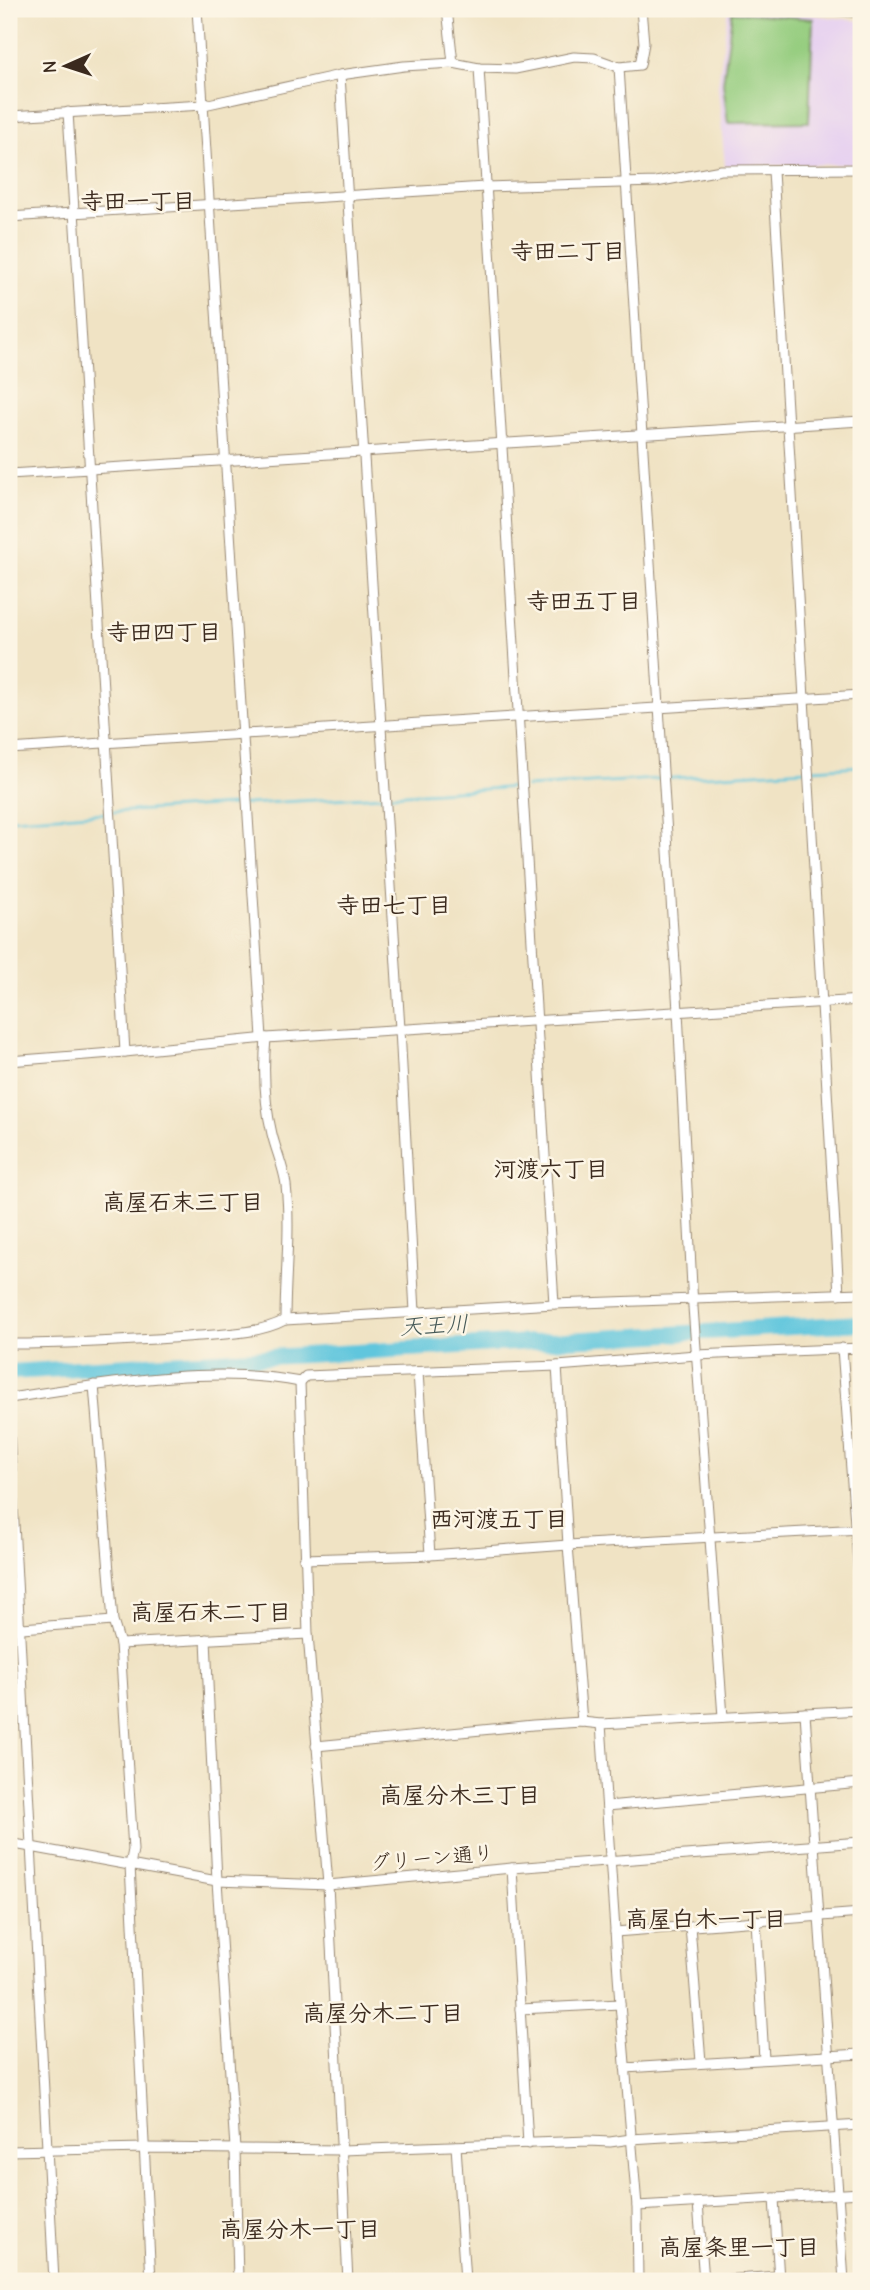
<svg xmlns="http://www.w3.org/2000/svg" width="870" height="2290" font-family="'Comic Neue','Klee One',sans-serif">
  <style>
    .built { fill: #e7d2f0 }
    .green { fill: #96cd80; stroke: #687c4f; stroke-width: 2 }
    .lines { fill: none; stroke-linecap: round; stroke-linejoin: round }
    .stream { stroke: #60c6dd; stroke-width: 2.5 }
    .river { stroke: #60c6dd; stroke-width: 16 }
    .minor-casing { stroke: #968671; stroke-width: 11 }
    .minor { stroke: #fff; stroke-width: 9 }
    .labels { text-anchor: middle; stroke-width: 5; stroke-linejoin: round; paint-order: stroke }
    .street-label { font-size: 21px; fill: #3b2a1e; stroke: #fcf5e5 }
    .neighbourhood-label { font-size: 23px; font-weight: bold; fill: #3b2a1e; stroke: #fcf5e5 }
    .water-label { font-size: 23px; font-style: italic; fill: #465957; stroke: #fcf5e5 }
  </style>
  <rect width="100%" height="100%" fill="#fcf5e5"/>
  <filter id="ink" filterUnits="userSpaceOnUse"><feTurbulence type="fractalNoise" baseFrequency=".0143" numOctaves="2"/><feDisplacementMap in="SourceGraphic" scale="14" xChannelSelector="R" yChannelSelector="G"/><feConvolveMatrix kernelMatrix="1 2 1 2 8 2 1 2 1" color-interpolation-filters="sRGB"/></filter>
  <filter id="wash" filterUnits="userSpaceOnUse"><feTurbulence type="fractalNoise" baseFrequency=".00686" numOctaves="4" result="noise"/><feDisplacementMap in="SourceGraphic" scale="28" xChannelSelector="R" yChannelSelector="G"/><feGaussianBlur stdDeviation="1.57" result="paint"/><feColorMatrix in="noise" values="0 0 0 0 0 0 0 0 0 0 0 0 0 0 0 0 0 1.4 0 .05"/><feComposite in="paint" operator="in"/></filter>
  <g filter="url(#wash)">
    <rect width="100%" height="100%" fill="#f0e3c4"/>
    <path class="built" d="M728 9 773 10 861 21V164L725 166 718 86Z"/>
    <path class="green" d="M732 12 813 19 809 122 728 123 723 83Z"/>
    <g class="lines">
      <g class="stream">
        <path d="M812 769 861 766"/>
        <path d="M526 787 805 770"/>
        <path d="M389 795 519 787"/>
        <path d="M113 812 383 796"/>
        <path d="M9 819 107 813"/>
      </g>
      <path class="river" d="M9 1372 861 1323"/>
    </g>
  </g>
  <g filter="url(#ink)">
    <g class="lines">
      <defs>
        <g id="minor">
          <path d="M197 9 262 1038"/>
          <path d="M447 9 453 63"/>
          <path d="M822 9 861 13"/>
          <path d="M619 67 678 1011 693 1307 723 1717"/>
          <path d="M479 68 554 1304"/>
          <path d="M340 75 400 1029 415 1312"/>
          <path d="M68 112 125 1052"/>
          <path d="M9 116 204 105 340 75 404 66 453 63 479 68 515 69 574 57 594 58 619 67 640 65 644 43 641 9"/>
          <path d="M773 171 839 1294"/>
          <path d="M9 217 485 187 656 182 721 170 861 169"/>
          <path d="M9 474 861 421"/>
          <path d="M9 749 861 695"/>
          <path d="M266 1038C263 1071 264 1101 272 1134 276 1151 284 1168 286 1185 291 1230 285 1275 285 1320"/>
          <path d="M9 1061 125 1052 266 1038 861 1000"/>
          <path d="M9 1344C68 1344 126 1341 186 1337 217 1334 257 1335 285 1320L554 1304 861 1293"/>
          <path d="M842 1348 861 1604"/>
          <path d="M557 1366 568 1545 582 1722"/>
          <path d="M418 1372 430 1555"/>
          <path d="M300 1382 308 1634 328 1885 348 2281"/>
          <path d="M94 1385 113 1621 120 1644 133 1850 130 1865 151 2281"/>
          <path d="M9 1398C98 1385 211 1364 300 1382L306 1376 557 1366 696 1355 861 1348"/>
          <path d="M9 1428 54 2281"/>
          <path d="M304 1559 430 1555 568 1545 861 1529"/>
          <path d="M9 1629 113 1621"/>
          <path d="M206 1639 217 1881 235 2148 238 2281"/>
          <path d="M120 1644 308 1634"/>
          <path d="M805 1713 844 2281"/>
          <path d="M601 1724 620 2004 637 2206 638 2281"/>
          <path d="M316 1746 533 1725 582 1722 601 1724 861 1710"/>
          <path d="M607 1806 861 1783"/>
          <path d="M9 1843 217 1881 328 1885 512 1868 861 1842"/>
          <path d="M512 1868 528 2144"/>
          <path d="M756 1920 764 2059"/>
          <path d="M690 1926 701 2062"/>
          <path d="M615 1932 861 1913"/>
          <path d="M520 2009 620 2004"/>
          <path d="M625 2068 861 2054"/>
          <path d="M456 2146 465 2281"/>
          <path d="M9 2151 145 2148 342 2150 588 2141 610 2142 631 2139 861 2125"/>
          <path d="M774 2198 779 2280"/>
          <path d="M698 2203 704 2281 779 2276"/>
          <path d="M637 2206 861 2193"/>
        </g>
      </defs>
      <use href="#minor" class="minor-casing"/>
      <use href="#minor" class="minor"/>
    </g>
  </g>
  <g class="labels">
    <g class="street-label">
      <text transform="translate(432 1858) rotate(-5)" y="7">グリーン通り</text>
    </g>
    <g class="neighbourhood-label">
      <text x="138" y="209">寺田一丁目</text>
      <text x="568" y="259">寺田二丁目</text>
      <text x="584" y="609">寺田五丁目</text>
      <text x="164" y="640">寺田四丁目</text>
      <text x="394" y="913">寺田七丁目</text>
      <text x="551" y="1177">河渡六丁目</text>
      <text x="183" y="1210">高屋石末三丁目</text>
      <text x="499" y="1527">西河渡五丁目</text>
      <text x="211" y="1620">高屋石末二丁目</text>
      <text x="460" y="1803">高屋分木三丁目</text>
      <text x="706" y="1927">高屋白木一丁目</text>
      <text x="383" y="2021">高屋分木二丁目</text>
      <text x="300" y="2237">高屋分木一丁目</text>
      <text x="739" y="2255">高屋条里一丁目</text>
    </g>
    <g class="water-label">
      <text transform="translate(434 1325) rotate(-3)" y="8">天王川</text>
    </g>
  </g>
  <rect width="870" height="2290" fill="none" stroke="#fcf5e5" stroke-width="35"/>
  <g transform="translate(66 66) rotate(267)" stroke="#fcf5e5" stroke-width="5" paint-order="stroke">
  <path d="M0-5L12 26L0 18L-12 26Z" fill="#3b2a1e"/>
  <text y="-10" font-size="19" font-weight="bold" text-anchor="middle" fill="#3b2a1e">N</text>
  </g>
</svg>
